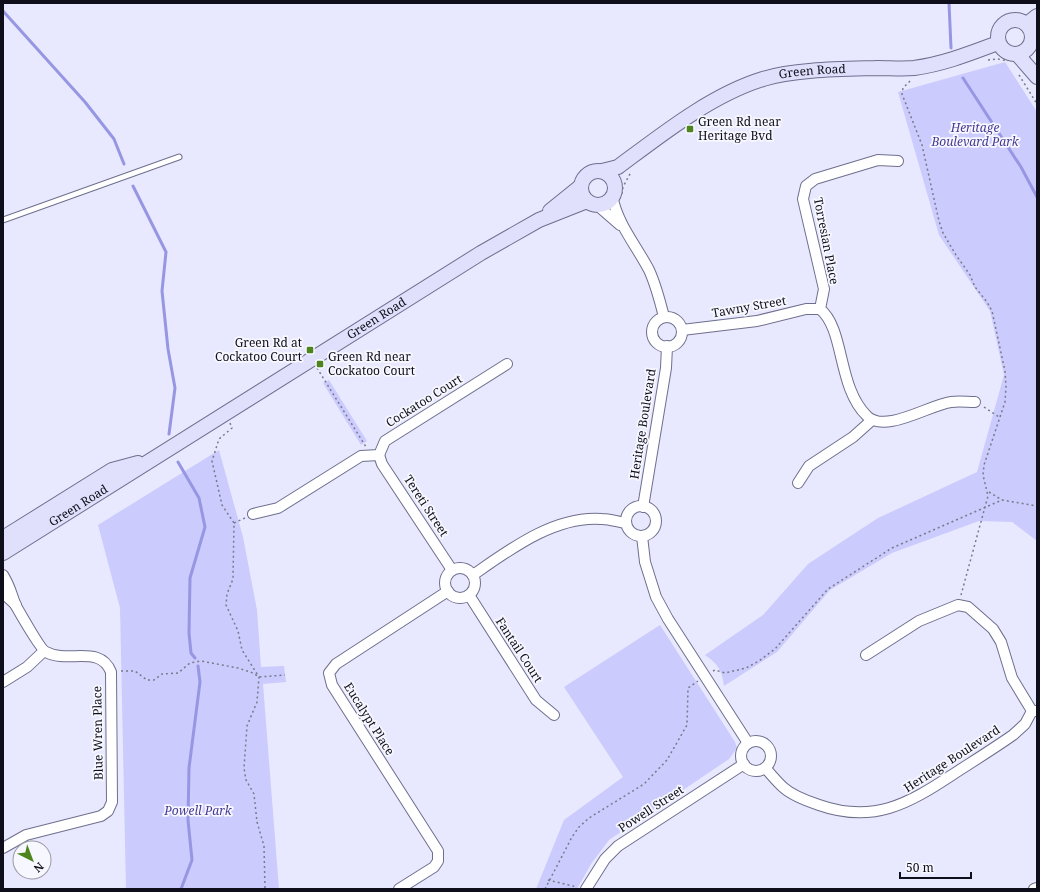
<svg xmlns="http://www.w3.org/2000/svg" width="1040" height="892" font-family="'Noto Serif',serif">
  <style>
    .green { fill: #cbcbfd }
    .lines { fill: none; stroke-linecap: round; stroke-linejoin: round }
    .stream { stroke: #9796e3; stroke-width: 3 }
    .lane-casing { stroke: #6e6f8e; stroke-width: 7 }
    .street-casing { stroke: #6e6f8e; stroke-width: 12 }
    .secondary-casing { stroke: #6e6f8e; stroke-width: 16 }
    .path { stroke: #7a7a8b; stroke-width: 1.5; stroke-dasharray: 2 3; stroke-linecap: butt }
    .lane { stroke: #fff; stroke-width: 5 }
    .street { stroke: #fff; stroke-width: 10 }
    .secondary { stroke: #e1e0fc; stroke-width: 14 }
    .poi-dot { fill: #4d841d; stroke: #f7f8ff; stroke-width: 1.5 }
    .labels { text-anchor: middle; stroke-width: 3.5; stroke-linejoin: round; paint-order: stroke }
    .street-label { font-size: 12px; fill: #0f0f1b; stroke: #f7f8ff }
    .poi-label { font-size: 12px; fill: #0f0f1b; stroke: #f7f8ff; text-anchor: start }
    .park-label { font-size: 12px; font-style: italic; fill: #453993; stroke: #f7f8ff }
  </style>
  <rect width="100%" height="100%" fill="#e8e9fe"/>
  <g class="green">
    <path d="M1005 62 1037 112V541L1012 522 979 521 892 553 830 590 777 652 724 686C722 670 718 664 705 655L763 615 808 564 878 518 977 472 1004 375 990 311 939 235 898 92Z"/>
    <path d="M329 380 367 441 361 445 323 383Z"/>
    <path d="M219 450 243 537 257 610 261 667 284 666 286 682 263 684 279 889H126L120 608 98 525Z"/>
    <path d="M660 625 735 742 737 748 729 759 609 840 591 864 577 889H536L564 820 623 777 564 687Z"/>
  </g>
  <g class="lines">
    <g class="stream">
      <path d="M949 3 951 48"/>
      <path d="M3 11 85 102 114 139 124 164"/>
      <path d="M963 78 1021 167 1037 197"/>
      <path d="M133 186 166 252 162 291 168 349 175 388 169 434"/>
      <path d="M178 462 199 498 205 527 190 578 189 633 191 653 195 658"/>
      <path d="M181 889 192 860 188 820 189 768 200 682 198 666"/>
    </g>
    <defs>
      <path id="lane" d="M3 220 179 157"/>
      <g id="street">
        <path d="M898 161 878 160 815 179 806 186 803 199 824 289 820 309C845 329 837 387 867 416 885 434 929 405 951 402 959 401 967 402 975 402"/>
        <path d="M612 196C618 225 636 245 649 270 656 285 660 301 664 317"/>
        <path d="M597 205 620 225"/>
        <circle cx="667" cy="332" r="15"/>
        <path d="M682 330 757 321 806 309H820"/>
        <path d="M379 455 382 464 452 570"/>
        <path d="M798 483 809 466 853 437 872 420"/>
        <circle cx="641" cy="521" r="15"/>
        <path d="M643 507 666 368 667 346"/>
        <path d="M253 514 278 508 361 456 379 455 385 441 507 364"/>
        <path d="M642 536 645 562 656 597 668 619 748 743"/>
        <circle cx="460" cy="583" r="15"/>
        <path d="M3 575C11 588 11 594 16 606 20 613 41 650 46 652 68 664 100 644 111 672L112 802 108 811 101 816 26 835 3 848"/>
        <path d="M473 575C509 550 555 515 602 519 610 519 618 522 626 523"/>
        <path d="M3 593 16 605"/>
        <path d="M469 595 536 700 554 715"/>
        <path d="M866 655 919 621 958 605 968 607 993 629 1001 642 1012 678 1032 711"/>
        <path d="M3 682 27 667 44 651"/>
        <circle cx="756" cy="756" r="15"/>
        <path d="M765 768C771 774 777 782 784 788 793 796 807 801 819 805 873 824 908 804 952 775 972 762 993 749 1013 735L1025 724 1032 711H1037"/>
        <path d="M399 889 434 867 438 861V851L332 685 329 673 336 664 448 591"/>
        <path d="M586 889 605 859 618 846 744 764"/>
        <path d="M1034 889 1037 888"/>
      </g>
      <g id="secondary">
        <circle cx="1015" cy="37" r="17"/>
        <path d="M1027 24 1037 16"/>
        <path d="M1017 54 1037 77"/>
        <path id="s1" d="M602 171 618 167C661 135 711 95 763 79 793 69 845 69 878 68 890 68 902 69 914 68 944 64 971 53 998 43"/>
        <circle cx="598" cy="188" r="17"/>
        <path d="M550 211 581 186"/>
        <path d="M3 538 112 470 138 463"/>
        <path id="s2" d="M3 553 481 253 539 220 587 201"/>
      </g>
    </defs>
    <use href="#lane" class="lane-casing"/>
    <use href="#street" class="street-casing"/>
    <use href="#secondary" class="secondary-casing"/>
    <g class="path">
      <path d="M988 60 998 59 1008 61"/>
      <path d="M1019 75 1037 104"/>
      <path d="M910 81 903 88 902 94 922 145 939 221 943 233 956 255 970 275 975 287 987 302 992 311 1005 371 1006 387 1005 402 984 465 983 475 988 496 961 595"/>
      <path d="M622 194 623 187 631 172"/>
      <path d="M317 368 366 447"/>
      <path d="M984 407 999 417"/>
      <path d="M230 423 232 428 219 439 212 461 222 505 234 523 233 579 227 594 226 605 238 631 242 650 259 677 257 702 247 726 244 768 246 780 254 794 257 822 264 846 265 889"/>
      <path d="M989 492 1002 500"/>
      <path d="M234 523 245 518"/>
      <path d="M121 671H135L147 680H154L162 674 178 673 190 663 201 661 238 668 253 673 259 677 285 675"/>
      <path d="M713 671 715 670 725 673 746 668 759 661 775 649 828 589 892 548 1002 500 1037 506"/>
      <path d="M548 880 577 887"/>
      <path d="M545 889 572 837 579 827 589 818 644 784 667 760 687 725 688 688 698 681"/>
    </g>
    <use href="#lane" class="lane"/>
    <use href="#street" class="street"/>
    <use href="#secondary" class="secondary"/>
  </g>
  <g class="poi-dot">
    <rect x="686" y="125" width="8" height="8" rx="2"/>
    <rect x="306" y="346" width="8" height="8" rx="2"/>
    <rect x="316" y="360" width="8" height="8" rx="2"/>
  </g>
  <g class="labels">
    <g class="street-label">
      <text dy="4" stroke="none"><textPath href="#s1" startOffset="237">Green Road</textPath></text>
      <text transform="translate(826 241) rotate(79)" y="4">Torresian Place</text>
      <text transform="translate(749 307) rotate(-10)" y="4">Tawny Street</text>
      <text dy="4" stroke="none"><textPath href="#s2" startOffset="441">Green Road</textPath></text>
      <text transform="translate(424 401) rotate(-32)" y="4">Cockatoo Court</text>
      <text transform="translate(643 424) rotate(-81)" y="4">Heritage Boulevard</text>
      <text dy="4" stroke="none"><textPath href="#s2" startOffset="89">Green Road</textPath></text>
      <text transform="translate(426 506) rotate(57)" y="4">Tereti Street</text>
      <text transform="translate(519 650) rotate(57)" y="4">Fantail Court</text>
      <text transform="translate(369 719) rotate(58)" y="4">Eucalypt Place</text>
      <text transform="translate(98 733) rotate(-91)" y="4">Blue Wren Place</text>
      <text transform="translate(952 759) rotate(-33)" y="4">Heritage Boulevard</text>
      <text transform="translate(651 809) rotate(-33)" y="4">Powell Street</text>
    </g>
    <g class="poi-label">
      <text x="698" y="126">Green Rd near<tspan x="698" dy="14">Heritage Bvd</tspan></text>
      <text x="302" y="347" text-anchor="end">Green Rd at<tspan x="302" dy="14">Cockatoo Court</tspan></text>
      <text x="328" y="361">Green Rd near<tspan x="328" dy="14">Cockatoo Court</tspan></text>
    </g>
    <g class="park-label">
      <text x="975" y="132">Heritage<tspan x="975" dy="14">Boulevard Park</tspan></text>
      <text x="198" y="815">Powell Park</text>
    </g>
  </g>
  <rect width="1040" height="892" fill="none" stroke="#0f0f1b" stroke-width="8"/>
  <g transform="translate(32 860) rotate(138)"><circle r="19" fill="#f7f8ff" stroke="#9a9ba4"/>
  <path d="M0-3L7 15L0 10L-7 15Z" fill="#4d841d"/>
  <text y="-6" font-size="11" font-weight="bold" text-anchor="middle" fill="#0f0f1b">N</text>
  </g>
  <path d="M900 872v6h71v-6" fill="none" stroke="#0f0f1b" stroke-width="2"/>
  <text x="906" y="872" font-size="12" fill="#0f0f1b" stroke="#f7f8ff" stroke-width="3" paint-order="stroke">50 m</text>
</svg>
